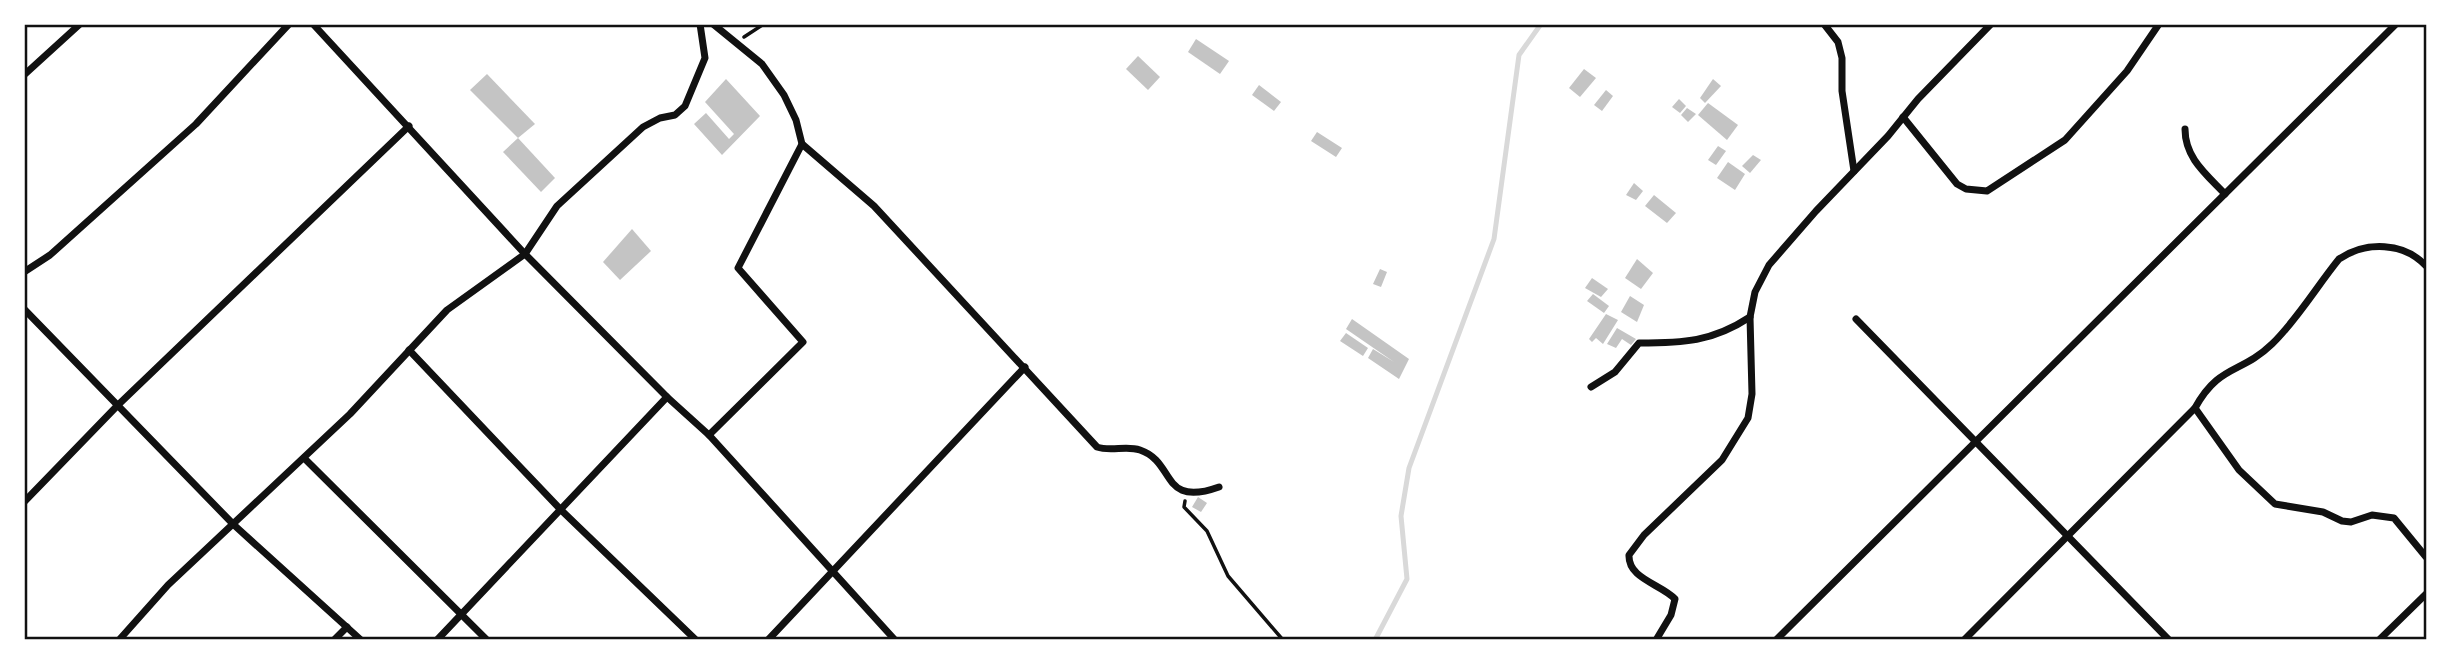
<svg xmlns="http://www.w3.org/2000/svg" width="2451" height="664" font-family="Rubik,sans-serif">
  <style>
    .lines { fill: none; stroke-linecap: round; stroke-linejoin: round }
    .stream { stroke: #d9d9d9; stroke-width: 5 }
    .building { fill: #c4c4c4 }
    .path { stroke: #111; stroke-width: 3.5 }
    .minor { stroke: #111; stroke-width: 7 }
    .neatline { fill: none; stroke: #111; stroke-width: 2.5 }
  </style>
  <rect width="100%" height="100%" fill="#fff"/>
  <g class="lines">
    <path class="stream" d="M1375 640 1407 579 1401 516 1409 468 1494 239 1519 55 1541 24"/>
  </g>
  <g class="building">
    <path d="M1196 39 1229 61 1220 74 1188 52Z"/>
    <path d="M1138 56 1160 77 1148 90 1126 69Z"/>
    <path d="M1584 69 1596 78 1580 97 1569 88Z"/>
    <path d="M487 74 535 124 518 138 470 90Z"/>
    <path d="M726 79 760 116 722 155 694 124 706 113 729 139 734 134 705 102Z"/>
    <path d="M1713 79 1721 86 1705 103 1700 98Z"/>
    <path d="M1259 85 1281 102 1274 111 1252 95Z"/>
    <path d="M1606 90 1613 96 1602 111 1594 105Z"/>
    <path d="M1679 99 1686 106 1680 113 1672 107Z"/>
    <path d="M1708 103 1738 125 1727 140 1698 115Z"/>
    <path d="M1687 108 1696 114 1688 122 1681 115Z"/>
    <path d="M1317 132 1342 148 1336 157 1311 141Z"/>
    <path d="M518 138 555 178 541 192 503 152Z"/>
    <path d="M1718 146 1726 151 1716 165 1708 160Z"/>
    <path d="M1753 155 1761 160 1750 173 1742 166Z"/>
    <path d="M1728 162 1745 174 1735 190 1717 178Z"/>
    <path d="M1634 183 1643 191 1636 200 1626 195Z"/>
    <path d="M1654 195 1676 213 1667 223 1645 206Z"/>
    <path d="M632 229 651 251 620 280 603 262Z"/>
    <path d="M1637 259 1653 273 1641 289 1625 278Z"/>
    <path d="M1380 269 1387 272 1381 287 1373 284Z"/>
    <path d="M1592 278 1608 289 1601 297 1585 288Z"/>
    <path d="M1593 294 1609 306 1604 313 1587 301Z"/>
    <path d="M1630 296 1644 305 1637 322 1621 312Z"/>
    <path d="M1606 314 1618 320 1603 344 1596 338 1592 342 1589 339Z"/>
    <path d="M1352 319 1409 359 1399 379 1368 358 1373 349 1394 362 1346 329Z"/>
    <path d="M1617 328 1636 339 1631 345 1622 339 1616 348 1607 344Z"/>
    <path d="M1346 333 1368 348 1363 356 1340 341Z"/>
    <path d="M1198 497 1207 503 1201 512 1192 507Z"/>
  </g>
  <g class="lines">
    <g class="path">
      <path d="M744 37 764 24"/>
      <path d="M1185 501 1184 507 1207 531 1228 576 1283 640"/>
    </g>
    <g class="minor">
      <path d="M313 24 525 254 667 397 709 435 895 640"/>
      <path d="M713 24 762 64 784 95 796 120 802 144 874 206 1097 447C1111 452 1126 445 1140 450 1176 462 1160 508 1219 487"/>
      <path d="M1824 24 1838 42 1842 58V91L1854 171"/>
      <path d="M24 75 80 24"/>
      <path d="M1903 117 1957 184 1966 189 1987 191 2065 140 2127 71 2159 24"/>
      <path d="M2185 129C2185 158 2206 174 2225 194"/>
      <path d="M24 272 50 255 196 124 289 24"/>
      <path d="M24 309 234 525 361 640"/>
      <path d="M1856 319 2169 640"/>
      <path d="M409 350 561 510 696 640"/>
      <path d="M1591 387 1615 372 1639 343C1683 343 1712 342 1750 317"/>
      <path d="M2195 408 2239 470 2275 504 2323 512 2342 521 2351 522 2372 515 2394 518 2426 557"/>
      <path d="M709 435 803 342 738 268 802 144"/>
      <path d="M304 458 487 640"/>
      <path d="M24 502 118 405 409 126"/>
      <path d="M119 640 168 585 350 414 447 310 525 254 557 206 643 127 660 118 675 115 685 106 705 58 700 24"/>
      <path d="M334 640 347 627"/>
      <path d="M437 640 667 397"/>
      <path d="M768 640 1025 367"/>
      <path d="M1656 640 1671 615 1675 599C1661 584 1628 579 1629 555L1644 535 1722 460 1748 418 1752 394 1750 317 1755 292 1769 265 1816 211 1888 136 1918 99 1991 24"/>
      <path d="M1776 640 2396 24"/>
      <path d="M1964 640 2195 408C2219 364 2241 374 2272 344 2297 320 2317 286 2339 259 2366 241 2404 242 2426 266"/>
      <path d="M2379 640 2426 594"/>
    </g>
  </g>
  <rect width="2451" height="664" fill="none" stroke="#ffffff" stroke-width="52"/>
  <rect x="26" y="26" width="2399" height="612" class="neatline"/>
</svg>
